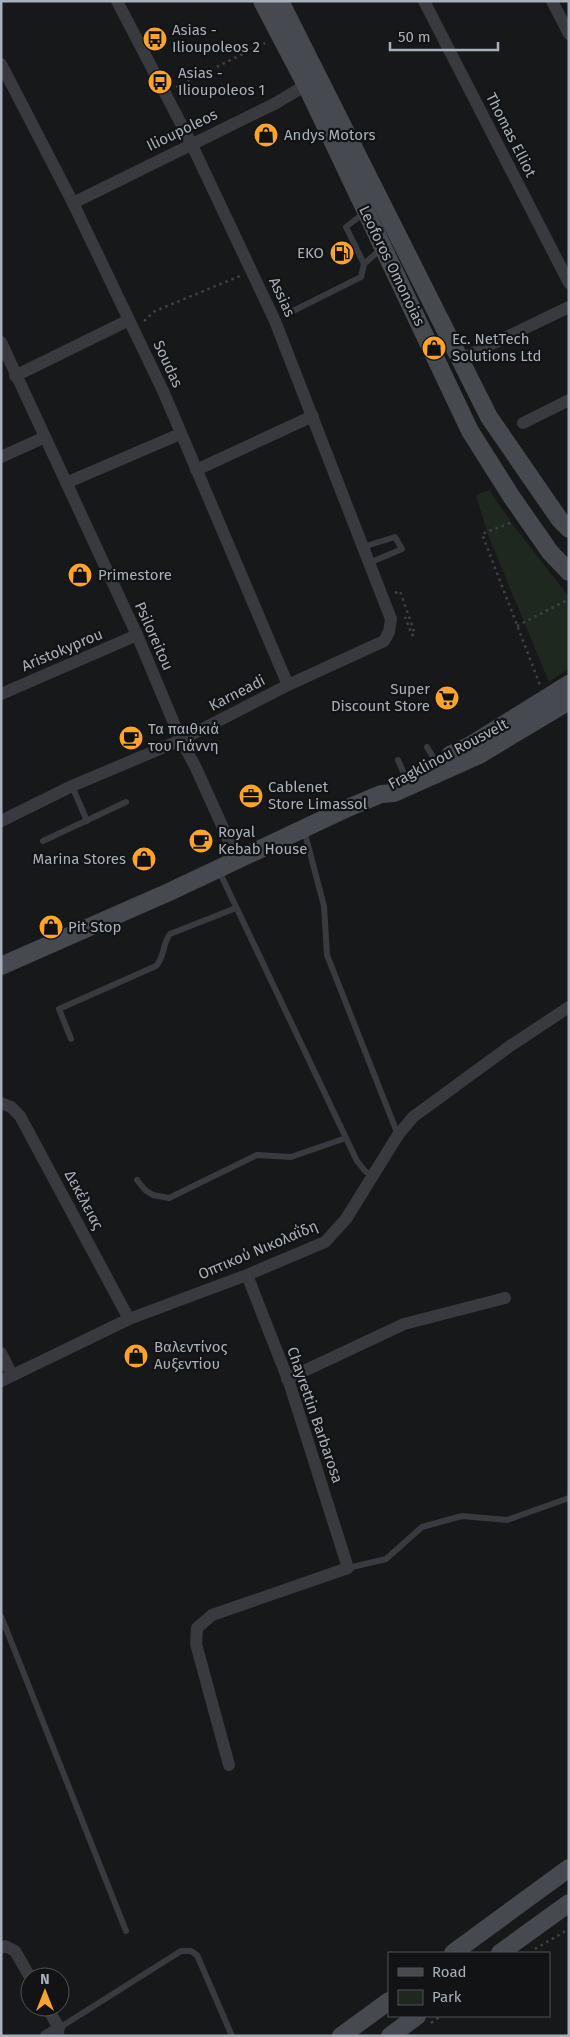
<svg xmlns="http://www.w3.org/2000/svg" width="570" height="2037" font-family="'Fira Sans',sans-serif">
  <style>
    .green { fill: #1f281f }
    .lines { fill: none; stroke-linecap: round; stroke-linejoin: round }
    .path { stroke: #3e4146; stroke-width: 2.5; stroke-dasharray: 2.5 4; stroke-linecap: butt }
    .lane { stroke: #383a3f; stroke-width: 6 }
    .street { stroke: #383a3f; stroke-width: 12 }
    .secondary { stroke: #46494f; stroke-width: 18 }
    .labels { text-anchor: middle; stroke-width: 4.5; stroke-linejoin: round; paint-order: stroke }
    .poi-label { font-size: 15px; fill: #a8b0bb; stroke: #121315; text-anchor: start }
    .street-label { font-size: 15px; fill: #a8b0bb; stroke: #121315 }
  </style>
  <rect width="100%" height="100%" fill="#17181a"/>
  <path class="green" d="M489 490 514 526 569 597V668L549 682 488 535 476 495Z"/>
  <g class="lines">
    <g class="path">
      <path d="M176 87 265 43"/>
      <path d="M144 321 155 311 240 276"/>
      <path d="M510 523 482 534 540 685"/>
      <path d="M395 593 400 591 415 634 412 635 405 617"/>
      <path d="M517 626 569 599"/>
      <path d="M535 1949 569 1929"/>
      <path d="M431 2023 441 2016"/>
    </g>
    <g class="lane">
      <path d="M364 213 346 227 364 264"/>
      <path d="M293 311 361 277 364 264 381 249"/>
      <path d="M363 547 395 537 402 549 369 563"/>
      <path d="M427 747 436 762"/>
      <path d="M398 760 405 776"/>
      <path d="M72 786 87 821"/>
      <path d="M304 830 324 906 327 955 398 1135"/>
      <path d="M43 841 126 802"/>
      <path d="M219 871 357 1161 365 1171 373 1176"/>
      <path d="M71 1039 59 1009 156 966C165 957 162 944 170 934L236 908"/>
      <path d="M137 1180 145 1190 153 1195 169 1198 257 1155 291 1157 346 1138"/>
      <path d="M348 1568 386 1559 422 1527 462 1516 507 1520 569 1498"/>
      <path d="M1 1616 126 1931"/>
      <path d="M62 2036 59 2028 181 1951H191L197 1955 232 2036"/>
    </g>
    <g class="street">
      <path d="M424 1 569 283"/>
      <path d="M552 1 569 34"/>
      <path d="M1 64 73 203 164 393 288 685"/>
      <path d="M73 203 276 103 306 85"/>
      <path d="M1 342 137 635 181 740 196 768 238 861"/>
      <path d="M459 360 569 307"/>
      <path d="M15 376 129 320"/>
      <path d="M523 423 569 400"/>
      <path d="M1 457 45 437"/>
      <path d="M196 470 313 416"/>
      <path d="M66 483 180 434"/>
      <path d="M1 694 137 635"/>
      <path d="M1 821 72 786 181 740 288 685 384 641 389 632 391 619 275 321 191 143 117 1"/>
      <path d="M1 1103 11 1107 20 1116 129 1319"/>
      <path d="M1 1353 12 1375"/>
      <path d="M287 1379 404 1324 505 1298"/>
      <path d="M1 1381 129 1319 247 1275 325 1242 346 1219 398 1135 413 1117 510 1046 569 1007"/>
      <path d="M229 1765 196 1644 197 1628 212 1615 348 1568 289 1382 247 1275"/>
      <path d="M1 1948 5 1946 15 1951 30 1977"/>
      <path d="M46 2036 59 2028 47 2007"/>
    </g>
    <g class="secondary">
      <path d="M262 1 306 85 470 431 511 496 550 552 569 572"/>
      <path d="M280 1 489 417 560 520 569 529"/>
      <path d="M450 755 471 745 569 684"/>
      <path d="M1 966 169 892 343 810 381 794 394 793 479 755 569 701"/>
      <path d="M453 1953 569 1868"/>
      <path d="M500 1953 569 1903"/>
      <path d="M341 2036 389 2001"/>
      <path d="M390 2036 417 2016"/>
    </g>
  </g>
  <defs>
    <symbol id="bus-disc" viewBox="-11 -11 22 22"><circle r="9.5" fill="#ffa42a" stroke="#121315"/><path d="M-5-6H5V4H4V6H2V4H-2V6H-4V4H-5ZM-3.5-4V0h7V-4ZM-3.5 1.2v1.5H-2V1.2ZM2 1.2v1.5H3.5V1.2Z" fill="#111"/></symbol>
    <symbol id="shop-disc" viewBox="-11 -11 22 22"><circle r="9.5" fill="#ffa42a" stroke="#121315"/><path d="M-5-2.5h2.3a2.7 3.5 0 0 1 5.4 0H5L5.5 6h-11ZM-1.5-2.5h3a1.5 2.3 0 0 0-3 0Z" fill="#111"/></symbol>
    <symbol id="fuel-disc" viewBox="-11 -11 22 22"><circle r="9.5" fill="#ffa42a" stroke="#121315"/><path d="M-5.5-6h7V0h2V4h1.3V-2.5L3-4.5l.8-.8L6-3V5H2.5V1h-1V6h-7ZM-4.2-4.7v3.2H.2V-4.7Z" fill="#111"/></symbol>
    <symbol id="supermarket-disc" viewBox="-11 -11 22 22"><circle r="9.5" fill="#ffa42a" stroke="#121315"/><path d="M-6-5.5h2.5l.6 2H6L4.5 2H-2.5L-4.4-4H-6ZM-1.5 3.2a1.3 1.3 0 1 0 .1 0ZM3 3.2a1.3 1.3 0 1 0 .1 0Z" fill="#111"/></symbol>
    <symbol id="cafe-disc" viewBox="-11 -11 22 22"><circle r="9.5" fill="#ffa42a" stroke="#121315"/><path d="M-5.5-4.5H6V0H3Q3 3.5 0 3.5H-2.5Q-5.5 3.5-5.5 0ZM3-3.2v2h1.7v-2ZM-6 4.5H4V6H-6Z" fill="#111"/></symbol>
    <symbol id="office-disc" viewBox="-11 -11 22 22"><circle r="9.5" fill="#ffa42a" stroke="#121315"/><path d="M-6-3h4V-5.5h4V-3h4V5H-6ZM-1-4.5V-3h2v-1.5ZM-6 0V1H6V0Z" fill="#111"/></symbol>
  </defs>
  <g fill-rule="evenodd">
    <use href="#bus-disc" x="141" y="25" width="28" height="28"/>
    <use href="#bus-disc" x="146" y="68" width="28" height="28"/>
    <use href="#shop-disc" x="252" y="121" width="28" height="28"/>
    <use href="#fuel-disc" x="328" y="239" width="28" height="28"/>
    <use href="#shop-disc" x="420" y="334" width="28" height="28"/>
    <use href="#shop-disc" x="66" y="561" width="28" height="28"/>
    <use href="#supermarket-disc" x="433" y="684" width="28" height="28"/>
    <use href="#cafe-disc" x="117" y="724" width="28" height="28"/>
    <use href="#office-disc" x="237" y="782" width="28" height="28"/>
    <use href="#cafe-disc" x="187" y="827" width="28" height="28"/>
    <use href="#shop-disc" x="130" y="845" width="28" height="28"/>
    <use href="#shop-disc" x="37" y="913" width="28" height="28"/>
    <use href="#shop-disc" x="122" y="1342" width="28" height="28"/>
  </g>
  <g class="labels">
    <g class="poi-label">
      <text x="172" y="35">Asias -<tspan x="172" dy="17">Ilioupoleos 2</tspan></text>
      <text x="178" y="78">Asias -<tspan x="178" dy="17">Ilioupoleos 1</tspan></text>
      <text x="284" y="140">Andys Motors</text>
      <text x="324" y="258" text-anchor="end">EKO</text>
      <text x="452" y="344">Ec. NetTech<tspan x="452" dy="17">Solutions Ltd</tspan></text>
      <text x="98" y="580">Primestore</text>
      <text x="430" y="694" text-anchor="end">Super<tspan x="430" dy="17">Discount Store</tspan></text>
      <text x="148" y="734">Τα παιθκιά<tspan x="148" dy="17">του Γιάννη</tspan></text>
      <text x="268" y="792">Cablenet<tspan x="268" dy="17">Store Limassol</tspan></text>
      <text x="218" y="837">Royal<tspan x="218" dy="17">Kebab House</tspan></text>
      <text x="126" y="864" text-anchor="end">Marina Stores</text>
      <text x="68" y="932">Pit Stop</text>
      <text x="154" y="1352">Βαλεντίνος<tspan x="154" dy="17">Αυξεντίου</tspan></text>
    </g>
    <g class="street-label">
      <text transform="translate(182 130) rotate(-26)" y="5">Ilioupoleos</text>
      <text transform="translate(511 135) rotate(63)" y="5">Thomas Elliot</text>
      <text transform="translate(392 266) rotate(64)" y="5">Leoforos Omonoias</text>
      <text transform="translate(282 297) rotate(65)" y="5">Assias</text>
      <text transform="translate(168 364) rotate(65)" y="5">Soudas</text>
      <text transform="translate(154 636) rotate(66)" y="5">Psiloreitou</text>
      <text transform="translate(62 650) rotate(-23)" y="5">Aristokyprou</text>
      <text transform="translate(237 693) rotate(-27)" y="5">Karneadi</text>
      <text transform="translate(448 754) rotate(-28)" y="5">Fragklinou Rousvelt</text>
      <text transform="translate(84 1200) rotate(62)" y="5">Δεκέλειας</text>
      <text transform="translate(258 1250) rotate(-23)" y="5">Οπτικού Νικολαΐδη</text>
      <text transform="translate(315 1415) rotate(71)" y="5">Chayrettin Barbarosa</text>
    </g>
  </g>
  <rect width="570" height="2037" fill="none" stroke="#a8b0bb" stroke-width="5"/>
  <rect x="388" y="1952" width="162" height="65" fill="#121315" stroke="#4e5257"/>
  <rect x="398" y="1968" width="25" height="8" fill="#46494f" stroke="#4e5257"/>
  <text x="432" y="1977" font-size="15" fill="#a8b0bb">Road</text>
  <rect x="398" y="1990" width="25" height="15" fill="#1f281f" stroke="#4e5257"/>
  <text x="432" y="2002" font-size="15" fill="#a8b0bb">Park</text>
  <g transform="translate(45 1992)"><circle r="24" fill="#121315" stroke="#4e5257"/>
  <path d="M0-4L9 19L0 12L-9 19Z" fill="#ffa42a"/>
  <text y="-8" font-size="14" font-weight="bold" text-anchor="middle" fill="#a8b0bb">N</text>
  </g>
  <path d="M390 42v8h108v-8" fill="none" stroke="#a8b0bb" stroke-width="2.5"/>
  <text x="398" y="42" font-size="15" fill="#a8b0bb" stroke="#121315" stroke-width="4" paint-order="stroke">50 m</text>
</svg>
